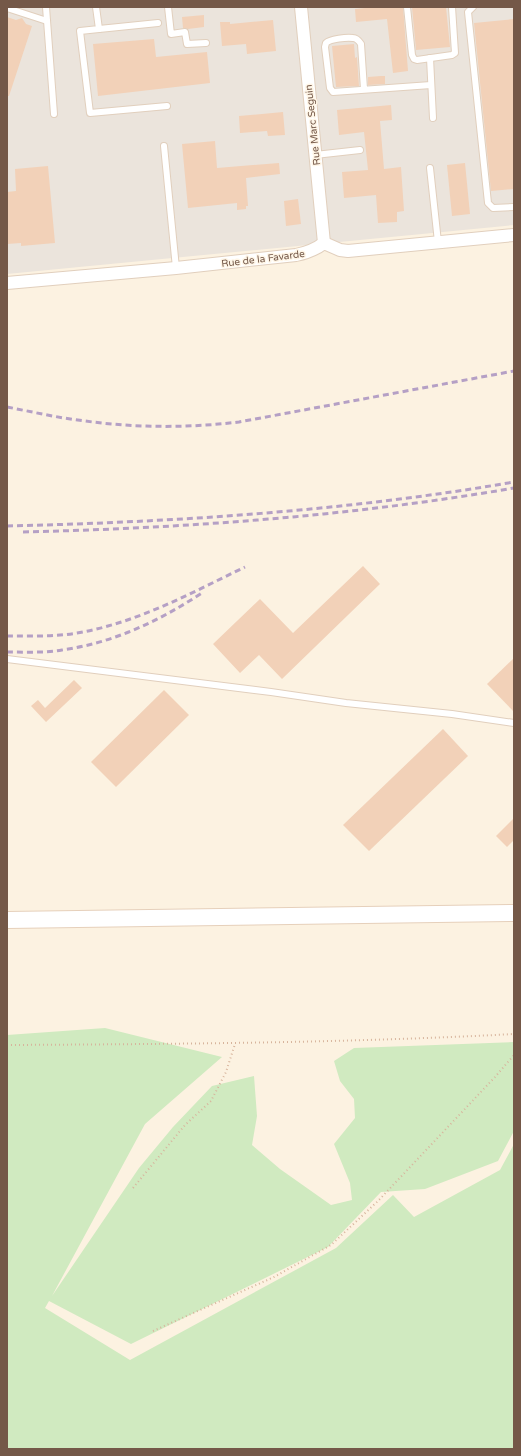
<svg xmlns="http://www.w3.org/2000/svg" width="521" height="1456" font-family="'Varela Round',sans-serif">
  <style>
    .industrial { fill: #ebe4dc }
    .green { fill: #d0eac0 }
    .building { fill: #f2d1b8 }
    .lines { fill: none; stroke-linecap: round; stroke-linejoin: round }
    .lane-casing { stroke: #e1cfbd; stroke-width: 8 }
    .street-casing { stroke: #e1cfbd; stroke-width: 14 }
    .secondary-casing { stroke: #e6d0bb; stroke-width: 18 }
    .path { stroke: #d7b49c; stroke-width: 2; stroke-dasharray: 1 3; stroke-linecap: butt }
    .lane { stroke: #fff; stroke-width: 6 }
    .street { stroke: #fff; stroke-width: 12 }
    .secondary { stroke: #fff; stroke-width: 16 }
    .rail { stroke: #b5a0c5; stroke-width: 3; stroke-dasharray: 6 4; stroke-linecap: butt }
    .labels { text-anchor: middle; stroke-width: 3; stroke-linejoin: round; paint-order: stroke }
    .street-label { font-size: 10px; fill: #745848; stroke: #fff6e7 }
  </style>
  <rect width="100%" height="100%" fill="#fcf2e1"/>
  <path class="industrial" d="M7 7H514V225L7 274Z"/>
  <path class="green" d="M105 1028 222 1057 145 1124 52 1296 139 1168 173 1127 212 1086 254 1076 257 1116 252 1145 280 1169 331 1205 352 1200 350 1183 334 1144 355 1118 354 1099 340 1081 334 1061 354 1048 514 1042V1131L498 1161 425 1189 381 1192 328 1247 131 1344 49 1301 45 1308 130 1360 336 1248 393 1195 414 1217 500 1170 514 1144V1449H7V1035Z"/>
  <g class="building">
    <path d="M375 7H403L408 71 393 73 387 19 356 22 355 9Z"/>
    <path d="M412 7H446L450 47 416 50Z"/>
    <path d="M204 15V27L188 29 183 28 182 17Z"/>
    <path d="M7 17 16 20 22 18 26 24 32 26 9 96H7Z"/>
    <path d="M514 19V189L491 191 474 23Z"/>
    <path d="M273 20 276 51 247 54 246 44 222 46 220 22H230V24Z"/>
    <path d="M154 39 156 57 207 52 210 83 98 96 93 44Z"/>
    <path d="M354 44 355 58 357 57 359 86 336 87 332 46Z"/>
    <path d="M381 76H385V84L368 85V77Z"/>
    <path d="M391 105 392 120 380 121 384 169 401 167 404 211 397 212V222L378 223 376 195 344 198 342 172 368 170 364 132 339 135 337 110Z"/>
    <path d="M283 112 285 135 268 136 267 131 240 133 239 116Z"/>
    <path d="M215 141 217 168 279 163 280 174 246 178 248 206H246V209L237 210V203L188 208 182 144Z"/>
    <path d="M465 163 470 214 452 216 447 165Z"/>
    <path d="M48 166 55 243 21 246V243L7 244V192L16 191 15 169Z"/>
    <path d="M298 199 301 224 286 226 284 201Z"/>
    <path d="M363 566 380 584 282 679 259 655 240 673 213 644 260 599 293 633Z"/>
    <path d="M514 658V712L487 684Z"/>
    <path d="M74 680 82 688 46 722 31 706 38 700 45 708Z"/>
    <path d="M164 690 189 715 116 787 91 762Z"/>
    <path d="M443 729 468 756 369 851 343 825Z"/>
    <path d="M514 818V840L507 847 496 836Z"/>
  </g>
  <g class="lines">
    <defs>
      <g id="lane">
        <path d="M46 7 54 114"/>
        <path d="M96 7 99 29 80 31 90 113 167 106"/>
        <path d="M168 7 171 34 185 32 187 44 206 43"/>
        <path d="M407 7 412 55 414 59 417 60 452 55 455 53 452 7"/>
        <path d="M473 7 468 12 488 203 493 208 514 207"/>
        <path d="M7 8 47 21"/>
        <path d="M99 29 158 23"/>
        <path d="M430 58 433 118"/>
        <path d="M364 89 361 44C359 41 356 38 353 38 347 37 330 39 326 43L325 47 330 88 333 92 431 85"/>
        <path d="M164 146 176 268"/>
        <path d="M315 155 360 150"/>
        <path d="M430 168 438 242"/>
        <path d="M7 659 271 692 346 703 452 714 514 723"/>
      </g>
      <g id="street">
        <path d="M301 7 324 243"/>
        <path d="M7 283 176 268 296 255C306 253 315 250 324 243L340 250 348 251 514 235"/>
      </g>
      <path id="secondary" d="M7 920 514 913"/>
    </defs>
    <use href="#lane" class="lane-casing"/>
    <use href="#street" class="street-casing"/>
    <use href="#secondary" class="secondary-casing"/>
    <g class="path">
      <path d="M7 1045C176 1044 345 1043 514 1034"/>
      <path d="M133 1188 185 1125 211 1101 226 1072 235 1044"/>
      <path d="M153 1331 274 1277 331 1245 378 1201 495 1077 514 1055"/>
    </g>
    <use href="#lane" class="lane"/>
    <use href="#street" class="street"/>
    <use href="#secondary" class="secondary"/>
    <g class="rail">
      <path d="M7 407C33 412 59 418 85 421 136 428 188 428 239 422L514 371"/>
      <path d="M7 526C177 522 346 511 514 482"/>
      <path d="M23 532C187 528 352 516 514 488"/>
      <path d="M7 636C30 636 54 637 77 633 137 623 191 593 245 567"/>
      <path d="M7 652C25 652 44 653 62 650 113 643 159 621 202 593"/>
    </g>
  </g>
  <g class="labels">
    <g class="street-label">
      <text transform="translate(312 125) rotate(-96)" y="4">Rue Marc Seguin</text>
      <text transform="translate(263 258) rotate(-7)" y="4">Rue de la Favarde</text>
    </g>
  </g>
  <rect width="521" height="1456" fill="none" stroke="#745848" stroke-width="16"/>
</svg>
